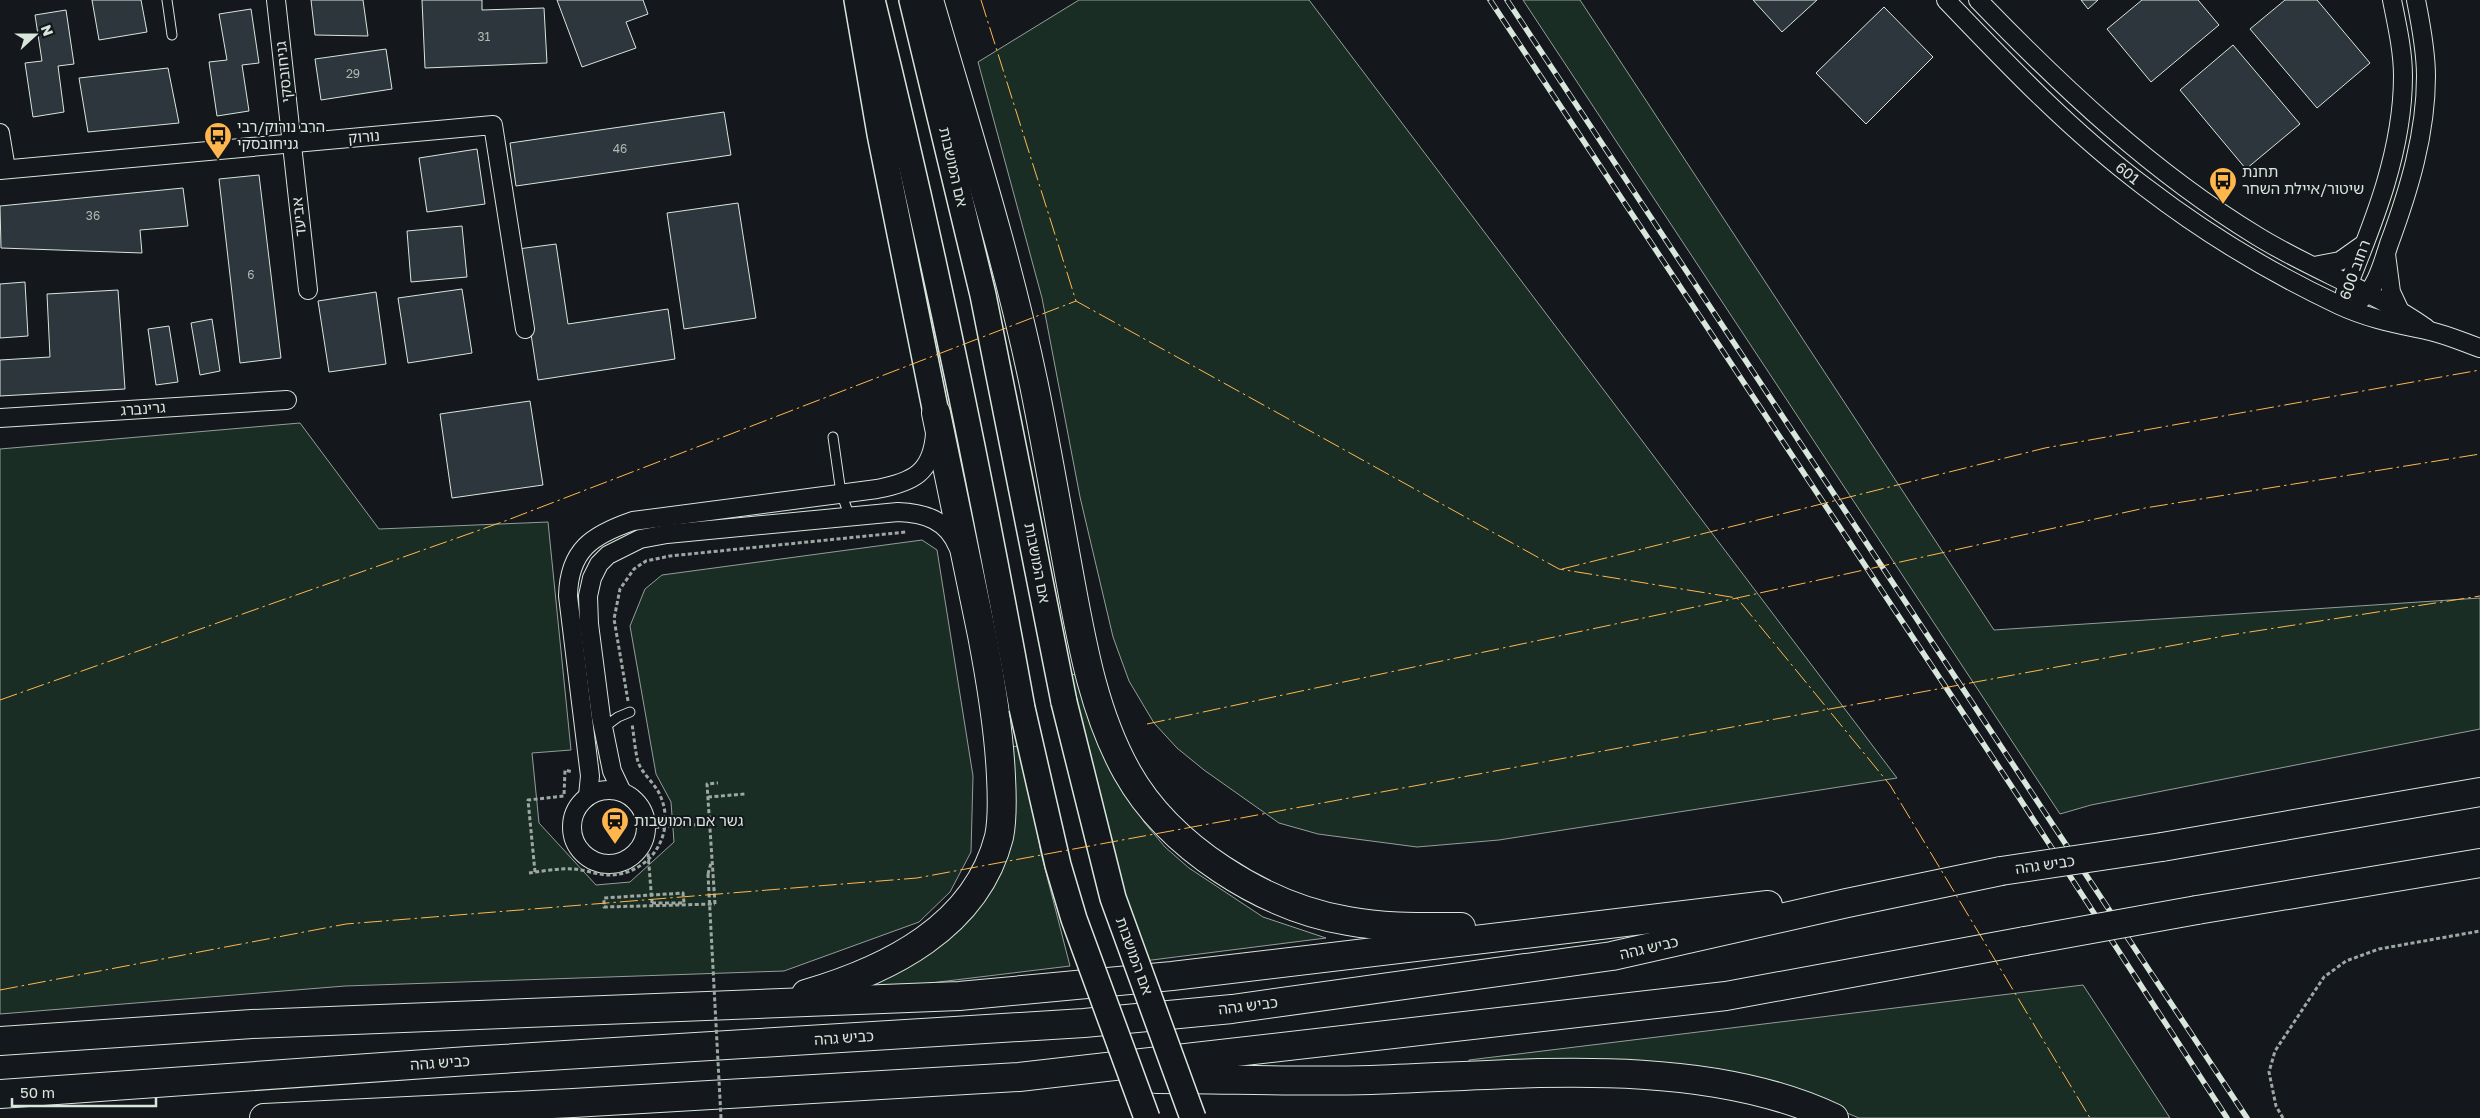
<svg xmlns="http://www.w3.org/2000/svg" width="2480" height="1118" font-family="'Golos Text','Noto Sans Hebrew',sans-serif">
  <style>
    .green { fill: #1a2d24; stroke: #939e99 }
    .building { fill: #2c363c; stroke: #d8e6dc }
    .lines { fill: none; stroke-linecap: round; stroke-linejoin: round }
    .service-casing { stroke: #d8e6dc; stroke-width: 11 }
    .minor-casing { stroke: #d8e6dc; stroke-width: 20 }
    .secondary-casing { stroke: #d8e6dc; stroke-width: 28 }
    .trunk-casing { stroke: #d8e6dc; stroke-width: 30 }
    .path { stroke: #9da8a2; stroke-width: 3; stroke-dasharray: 4 2.5; stroke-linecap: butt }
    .service { stroke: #14181c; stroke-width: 9 }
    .minor { stroke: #14181c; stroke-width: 18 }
    .secondary { stroke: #14181c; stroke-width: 25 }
    .trunk { stroke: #14181c; stroke-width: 28 }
    .rail-casing { stroke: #d8e6dc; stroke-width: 5.5 }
    .rail { stroke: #14181c; stroke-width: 4; stroke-dasharray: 11; stroke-linecap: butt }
    .secondary-bridge-casing { stroke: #d8e6dc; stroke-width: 28; stroke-linecap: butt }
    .trunk-bridge-casing { stroke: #d8e6dc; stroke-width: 30; stroke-linecap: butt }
    .path-bridge { stroke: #9da8a2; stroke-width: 3; stroke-dasharray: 4 2.5; stroke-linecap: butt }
    .secondary-bridge { stroke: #14181c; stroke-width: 25 }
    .trunk-bridge { stroke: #14181c; stroke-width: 28 }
    .power { stroke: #ffb74d; stroke-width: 1; stroke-dasharray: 18 4 2.5 4; stroke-linecap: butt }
    .labels { text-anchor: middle; stroke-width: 4; stroke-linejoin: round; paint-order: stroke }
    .number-label { font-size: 12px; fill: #adbab4 }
    .street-label { font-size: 15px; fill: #d8e6dc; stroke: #14181c }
    .poi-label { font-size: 15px; fill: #d8e6dc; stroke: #14181c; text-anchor: start }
  </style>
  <rect width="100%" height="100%" fill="#14181c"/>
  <g class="green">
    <path d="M1079 0H1309L1897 778 1499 840 1417 847 1318 834 1279 823 1204 770 1177 748 1154 723 1129 681 1113 637 1080 497 1042 298 978 62Z"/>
    <path d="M1523 0H1580L1994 630 2480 598V729L2091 805 2060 814Z"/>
    <path d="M300 423 379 529 548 522 571 750 532 753 539 823 596 885 630 882 674 842 671 802 656 774 630 626 645 589 662 575 922 540 937 550 973 776 971 852 950 892 919 922 784 971 345 986 0 1014V449Z"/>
    <path d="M1066 672 1084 678 1124 786 1144 822 1165 847 1189 868 1263 917 1326 938 1144 961 1123 900Z"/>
    <path d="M1022 746 1041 853 1070 966 873 990 876 975 973 913 1003 747Z"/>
    <path d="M2083 985 2170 1118H1859L1797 1092 1468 1071 1469 1060Z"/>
  </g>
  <g class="building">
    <path d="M92 0H141L147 32 99 40Z"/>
    <path d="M311 0H363L368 36 315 35Z"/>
    <path d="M422 0H482V10L544 8 547 63 425 68Z"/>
    <path d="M557 0H643L648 14 626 22 636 48 582 67Z"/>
    <path d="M1753 0H1817L1782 32Z"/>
    <path d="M2081 0H2098L2088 9Z"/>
    <path d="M2142 0H2198L2219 25 2151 82 2107 29Z"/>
    <path d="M2285 0H2317L2370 63 2317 108 2250 29Z"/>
    <path d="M1884 7 1933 57 1866 124 1816 73Z"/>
    <path d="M251 9 259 63 242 65 249 111 217 116 209 62 227 60 219 14Z"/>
    <path d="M66 10 74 64 58 66 64 112 33 117 25 63 42 61 35 15Z"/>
    <path d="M2233 45 2300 124 2246 169 2180 90Z"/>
    <path d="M386 49 392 89 321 100 315 59Z"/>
    <path d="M168 68 179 123 88 132 79 78Z"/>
    <path d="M724 112 731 155 516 186 510 143Z"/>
    <path d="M477 149 485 204 427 212 419 158Z"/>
    <path d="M259 175 281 358 240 363 219 179Z"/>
    <path d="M183 188 188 226 140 230 142 253 1 248 0 206Z"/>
    <path d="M738 203 756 318 684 329 667 213Z"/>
    <path d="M462 226 467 277 411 282 407 231Z"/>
    <path d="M556 244 568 324 668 309 675 359 538 380 518 249Z"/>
    <path d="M25 282 28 336 0 338V284Z"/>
    <path d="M462 289 472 353 408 363 398 298Z"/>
    <path d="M118 290 125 389 0 396V360L50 357 47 294Z"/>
    <path d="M376 292 386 364 329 372 318 301Z"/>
    <path d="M212 319 220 371 200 375 191 323Z"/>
    <path d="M169 326 178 382 156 385 148 329Z"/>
    <path d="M530 401 543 485 452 498 440 414Z"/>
  </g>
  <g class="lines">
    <defs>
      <g id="service">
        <path d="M167 0 172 35"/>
        <path d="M833 437 841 493 850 517"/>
        <path d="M603 728 618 717 630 712"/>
      </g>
      <g id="minor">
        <path d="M276 0 308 290"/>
        <path id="s1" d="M1946 0C2009 66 2072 132 2145 187 2205 233 2271 273 2339 305 2369 319 2398 324 2430 331 2447 335 2463 342 2480 348"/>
        <path d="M1978 0C2063 88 2152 172 2257 236 2312 270 2374 291 2426 328"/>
        <path d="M0 133 6 169"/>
        <path d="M0 170 493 125 525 329"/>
        <path d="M2386 254 2391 292 2399 309"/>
        <path d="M2314 266 2340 261 2364 244"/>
        <path d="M2345 293C2373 224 2403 152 2403 76 2403 51 2397 25 2392 0"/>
        <path d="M2360 300C2376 290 2383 262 2389 244 2409 190 2426 134 2426 76 2426 51 2421 25 2416 0"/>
        <path d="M0 418 287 400"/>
        <circle cx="609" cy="827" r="37"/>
        <path d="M622 792 612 771 601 717 589 624 588 596 592 578 599 564 608 555 640 539 667 534 898 512C925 513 947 520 958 547"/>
        <path d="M588 796 590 776 568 596C569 550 592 535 633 521L877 489C913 482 932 473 935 434"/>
      </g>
      <g id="secondary">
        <path d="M857 0 880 134 936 413"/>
        <path d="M872 0C930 234 979 470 1022 708"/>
        <path d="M912 0 983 295 1064 702"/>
      </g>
      <g id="trunk">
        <path d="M929 0C966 128 1007 255 1034 385 1047 449 1058 514 1070 579 1082 644 1094 713 1127 772 1169 847 1264 907 1348 921 1385 928 1423 927 1461 927"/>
        <path d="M2162 847 2480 792"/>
        <path d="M2197 910 2480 863"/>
        <path d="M806 994C888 970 976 927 999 837 1003 818 1002 796 1001 777 999 729 991 682 982 635 967 561 951 487 936 413"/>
        <path d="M0 1041 252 1024 959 996 1172 976 1768 905"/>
        <path d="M1156 1079C1227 1079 1299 1082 1371 1080 1517 1075 1699 1054 1834 1118"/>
        <path d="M0 1094 468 1061 1084 1023 1232 1009 1612 956 1847 903 2001 871"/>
        <path d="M264 1118 573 1103 1019 1077 1726 996 2025 941"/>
      </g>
    </defs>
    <use href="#service" class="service-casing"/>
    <use href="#minor" class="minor-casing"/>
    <use href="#secondary" class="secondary-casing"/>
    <use href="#trunk" class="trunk-casing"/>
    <g class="path">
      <path d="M628 701 614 619 620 589 634 569 646 561 670 556 906 532"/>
      <path d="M708 797 745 794"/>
      <path d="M535 872 528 800 564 796 565 770 573 772"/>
      <path d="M529 873C543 871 560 868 574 869 586 870 601 876 612 875 655 872 678 828 658 791 652 781 642 773 638 762 635 750 634 736 632 724"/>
      <path d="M708 874 711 863"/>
      <path d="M652 903 646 828 709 824"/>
      <path d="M715 904 707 784 718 783"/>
      <path d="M2283 1118 2276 1106 2269 1072 2275 1051 2324 977 2346 961 2379 949 2480 931"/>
    </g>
    <use href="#service" class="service"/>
    <use href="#minor" class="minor"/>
    <use href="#secondary" class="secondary"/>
    <use href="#trunk" class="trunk"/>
    <defs>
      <g id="rail">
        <path d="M1490 0 2018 796 2227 1118"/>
        <path d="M1507 0 2247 1118"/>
      </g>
    </defs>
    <use href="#rail" class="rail-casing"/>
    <use href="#rail" class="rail"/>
    <defs>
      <g id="secondary-bridge">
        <path d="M1064 702 1113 898 1193 1118"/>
        <path d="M1022 708 1058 865 1074 919 1147 1118"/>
      </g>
      <g id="trunk-bridge">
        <path d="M2001 871 2162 847"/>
        <path d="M2025 941 2197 910"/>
      </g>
    </defs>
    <use href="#secondary-bridge" class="secondary-bridge-casing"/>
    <use href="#trunk-bridge" class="trunk-bridge-casing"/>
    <g class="path-bridge">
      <path d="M708 874 721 1118"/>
      <path d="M652 903H684L683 893 604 898V907L715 904"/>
    </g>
    <use href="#secondary-bridge" class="secondary-bridge"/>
    <use href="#trunk-bridge" class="trunk-bridge"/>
    <g class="power">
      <path d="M981 0 1076 301 1559 569 1737 598 1890 785 2090 1118"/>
      <path d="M1562 569 2045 448 2480 370"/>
      <path d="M0 700 505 521 1076 301"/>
      <path d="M1147 724 1737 598 2145 508 2480 454"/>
      <path d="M0 990 346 924 917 878 2224 636 2480 596"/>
    </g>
  </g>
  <defs>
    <symbol id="bus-pin" viewBox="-11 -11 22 30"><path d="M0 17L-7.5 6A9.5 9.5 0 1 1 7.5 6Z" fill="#ffb74d" stroke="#14181c"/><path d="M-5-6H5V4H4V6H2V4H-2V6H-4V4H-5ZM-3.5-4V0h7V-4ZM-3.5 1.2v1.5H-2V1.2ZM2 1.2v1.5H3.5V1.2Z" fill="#111"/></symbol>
    <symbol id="station-pin" viewBox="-11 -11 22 30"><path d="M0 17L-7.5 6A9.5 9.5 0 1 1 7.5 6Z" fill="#ffb74d" stroke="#14181c"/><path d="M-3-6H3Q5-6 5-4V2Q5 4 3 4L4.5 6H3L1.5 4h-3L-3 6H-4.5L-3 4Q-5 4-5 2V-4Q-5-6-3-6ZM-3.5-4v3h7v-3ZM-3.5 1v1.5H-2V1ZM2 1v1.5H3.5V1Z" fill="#111"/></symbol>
  </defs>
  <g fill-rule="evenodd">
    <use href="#bus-pin" x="202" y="120" width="32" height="43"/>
    <use href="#bus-pin" x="2207" y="165" width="32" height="43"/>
    <use href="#station-pin" x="599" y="805" width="32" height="43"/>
  </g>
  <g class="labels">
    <g class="number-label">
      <text x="484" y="41">31</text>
      <text x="353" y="78">29</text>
      <text x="620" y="153">46</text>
      <text x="93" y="220">36</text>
      <text x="251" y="279">6</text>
    </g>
    <g class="street-label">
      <text transform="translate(284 72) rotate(-96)" y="5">גניחובסקי</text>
      <text transform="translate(364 137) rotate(-5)" y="5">נורוק</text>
      <text transform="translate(953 167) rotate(77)" y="5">אם המושבות</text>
      <text dy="5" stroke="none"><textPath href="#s1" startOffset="251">601</textPath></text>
      <text transform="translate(299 217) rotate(-96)" y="5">אביעד</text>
      <text transform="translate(2355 270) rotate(-70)" y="5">רחוב 600</text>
      <text transform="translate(143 409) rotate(-4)" y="5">גרינברג</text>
      <text transform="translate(1037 563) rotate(79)" y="5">אם המושבות</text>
      <text transform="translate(2045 865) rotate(-8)" y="5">כביש גהה</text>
      <text transform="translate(1649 948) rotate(-13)" y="5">כביש גהה</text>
      <text transform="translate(1134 956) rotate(70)" y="5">אם המושבות</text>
      <text transform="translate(1248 1006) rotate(-7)" y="5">כביש גהה</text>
      <text transform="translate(844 1038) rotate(-4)" y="5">כביש גהה</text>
      <text transform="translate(440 1063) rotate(-4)" y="5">כביש גהה</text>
    </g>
    <g class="poi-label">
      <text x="237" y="132">הרב נורוק/רבי<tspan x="237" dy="17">גניחובסקי</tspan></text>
      <text x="2242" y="177">תחנת<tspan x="2242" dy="17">שיטור/איילת השחר</tspan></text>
      <text x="634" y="826">גשר אם המושבות</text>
    </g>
  </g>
  <g transform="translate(35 35) rotate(69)" stroke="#14181c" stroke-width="4" paint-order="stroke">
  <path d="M0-4L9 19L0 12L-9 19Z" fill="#d8e6dc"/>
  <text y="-8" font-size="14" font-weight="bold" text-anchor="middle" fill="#d8e6dc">N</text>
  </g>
  <path d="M12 1098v8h144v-8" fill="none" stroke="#d8e6dc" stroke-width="2.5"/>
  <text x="20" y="1098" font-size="15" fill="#d8e6dc" stroke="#14181c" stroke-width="4" paint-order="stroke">50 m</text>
</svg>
